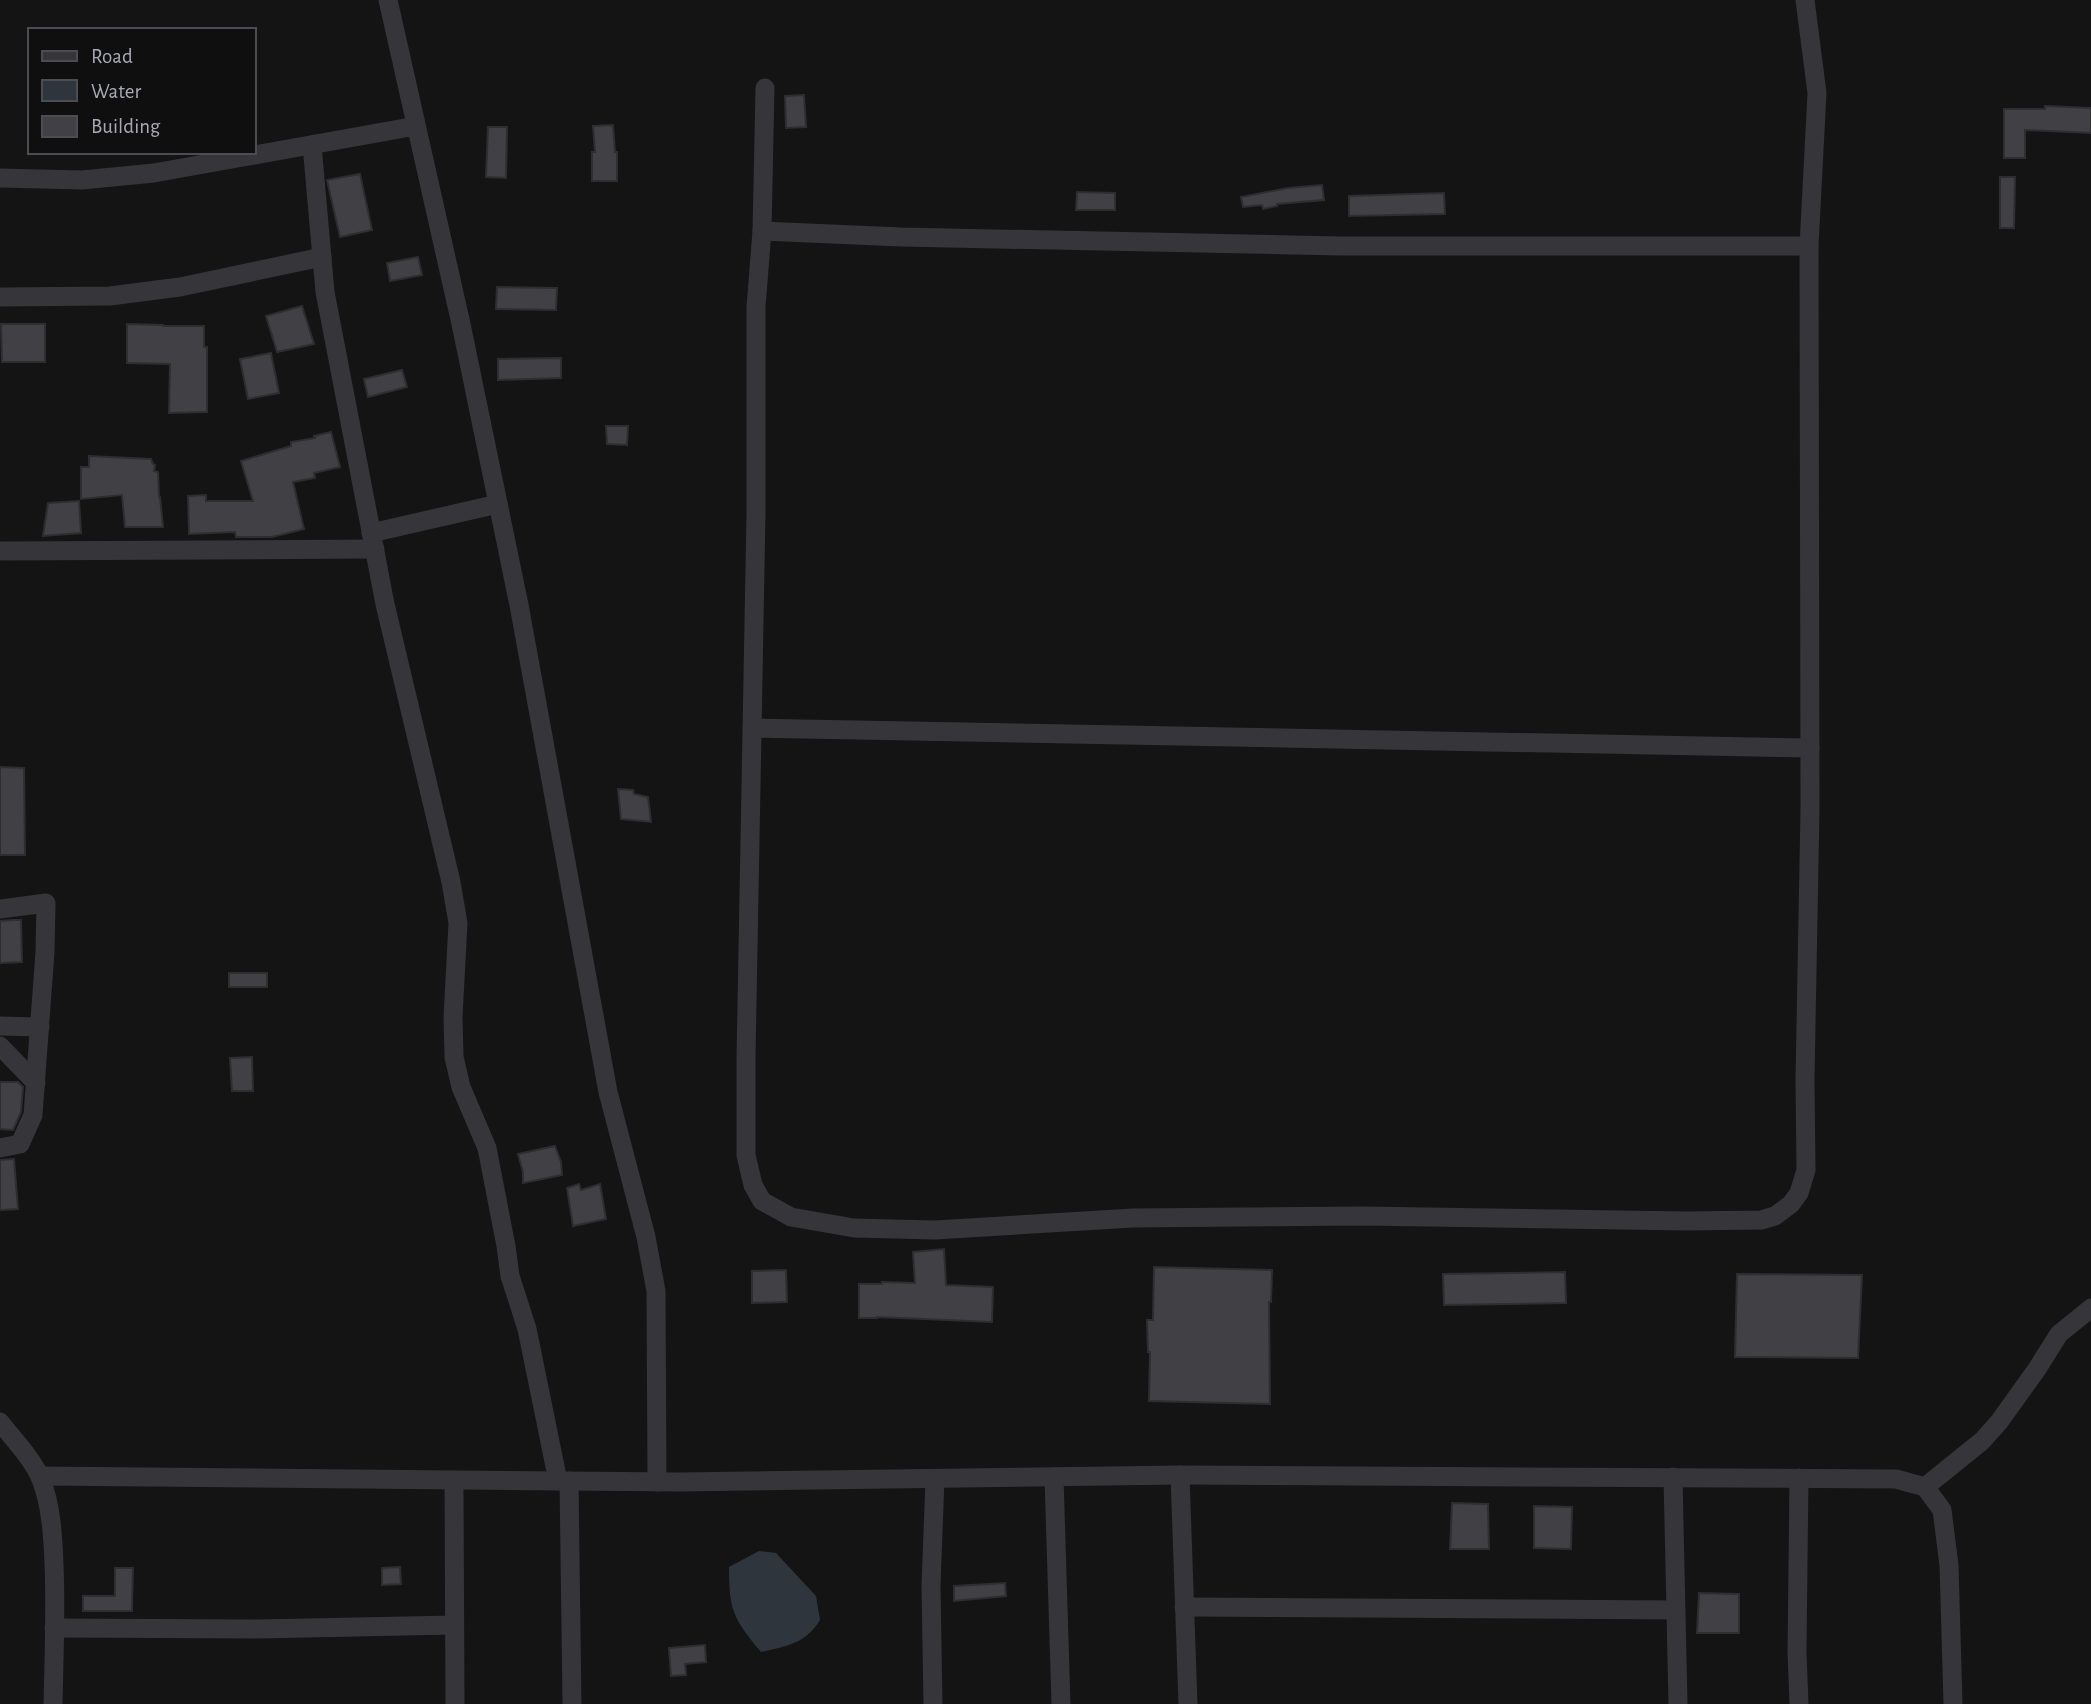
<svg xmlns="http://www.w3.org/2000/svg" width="2091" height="1704" font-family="'Alegreya Sans',sans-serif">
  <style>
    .water { fill: #2e353d }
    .building { fill: #414145; stroke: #2e2e31; stroke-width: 2 }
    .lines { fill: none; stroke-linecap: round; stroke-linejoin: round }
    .minor { stroke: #35353a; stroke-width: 19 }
  </style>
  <rect width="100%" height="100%" fill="#141415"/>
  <path class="water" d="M759 1551 776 1553 816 1596 820 1620C805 1644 787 1646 761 1652 733 1618 729 1611 729 1567Z"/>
  <g class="building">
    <path d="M804 95 806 127 786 128 785 96Z"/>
    <path d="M2045 106 2091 108V133L2025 130V158H2004V109H2045Z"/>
    <path d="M613 125 615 152H617V181H592V152H595L593 126Z"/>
    <path d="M488 127H507L506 178 486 177Z"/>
    <path d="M360 174 372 230 340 237 327 180Z"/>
    <path d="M2000 177H2015L2014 228H2000Z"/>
    <path d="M1322 185 1324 200 1277 204V206L1263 209 1262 205 1243 207 1241 197 1288 188Z"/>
    <path d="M1077 192 1115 193V210H1076Z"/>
    <path d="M1444 193 1445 214 1349 216V196Z"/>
    <path d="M418 257 422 275 390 281 387 263Z"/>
    <path d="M497 287 557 288 556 310 496 309Z"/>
    <path d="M302 306 314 344 277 352 266 316Z"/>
    <path d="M1 324H45V362H2Z"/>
    <path d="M127 324 163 325V326H204V347H207V412L169 413 170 364 127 363Z"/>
    <path d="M271 353 279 393 248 399 240 359Z"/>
    <path d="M561 358V378L498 380V359Z"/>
    <path d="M402 370 407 387 368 397 364 379Z"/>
    <path d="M606 426H628L627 445 607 444Z"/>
    <path d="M331 432 340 467 314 473 315 478 293 482 304 529 272 537H236L235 532 189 534 188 496 206 495V501H253L241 461 291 446V442L315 438 314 436Z"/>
    <path d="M89 456 151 459 153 464 155 465 154 471 158 472 159 497H160L163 527H125L122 495 81 499V467H89Z"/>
    <path d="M79 501 81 533 43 536 48 503Z"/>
    <path d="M0 767 24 768 25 855H0Z"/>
    <path d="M618 789 633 790 634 794 648 797 651 822 621 819Z"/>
    <path d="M12 920H21L22 962 0 963V921Z"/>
    <rect x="229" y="973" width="38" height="14"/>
    <path d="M252 1057 253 1091H232L230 1058Z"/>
    <path d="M0 1082H18L23 1087 21 1112 13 1130 0 1129Z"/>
    <path d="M555 1146 561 1162 562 1175 523 1183V1172L518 1154Z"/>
    <path d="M14 1159 18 1209 0 1210V1160Z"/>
    <path d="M579 1184 581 1190 600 1184 606 1219 573 1226 567 1188Z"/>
    <path d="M944 1249 946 1285 993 1287 992 1322 877 1317V1318H859V1284H882V1282L915 1283 913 1252Z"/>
    <path d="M1154 1267 1272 1270 1271 1302H1269L1270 1404 1149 1401 1150 1352H1148L1147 1320H1153Z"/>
    <path d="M786 1270 787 1302 752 1303V1271Z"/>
    <path d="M1565 1272 1566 1303 1444 1305 1443 1274Z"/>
    <path d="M1737 1274 1862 1275 1858 1358 1735 1357Z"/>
    <path d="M1452 1503 1488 1504 1489 1549H1450Z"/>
    <path d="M1534 1506 1572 1507 1571 1549 1534 1548Z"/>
    <path d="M400 1567 401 1584 382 1585V1568Z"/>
    <path d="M115 1568H133L132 1611H83V1596H115Z"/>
    <path d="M1005 1583 1006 1596 954 1601V1586Z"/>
    <path d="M1699 1593 1739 1594V1633H1697Z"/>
    <path d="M705 1645 706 1662 685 1664 686 1675 671 1676 669 1648Z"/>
  </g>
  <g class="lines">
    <g class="minor">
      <path d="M388 0 461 324 519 605 608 1092 646 1237 656 1291 657 1482"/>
      <path d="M765 88 762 231 756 307V513L746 1058V1155L753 1185 762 1201 791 1217 854 1228 935 1230 1133 1218 1363 1216 1687 1221 1761 1220 1775 1216 1791 1204 1799 1193 1806 1170 1805 1079 1810 809 1809 246 1817 93 1805 0"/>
      <path d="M312 145 325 292 385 604 451 882 458 923 453 1017 454 1057 461 1087 487 1148 506 1246 510 1276 527 1329 558 1481"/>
      <path d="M0 178 82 180 154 173 416 126"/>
      <path d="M762 231 901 237 1340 246H1809"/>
      <path d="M0 297 110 296 180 287 322 257"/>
      <path d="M371 533 498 504"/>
      <path d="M0 551 375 549"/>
      <path d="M752 728 1810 748"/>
      <path d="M0 909 46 903 45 952 33 1115 20 1144 0 1148"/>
      <path d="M0 1026 40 1027"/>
      <path d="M0 1046 36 1083"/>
      <path d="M0 1422C14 1440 32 1458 41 1479 51 1505 53 1536 54 1564 56 1610 54 1657 53 1704"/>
      <path d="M1180 1475 1188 1704"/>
      <path d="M40 1476 680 1482 1180 1475 1896 1479 1925 1487 1942 1510 1949 1565 1953 1704"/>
      <path d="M1054 1477 1061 1704"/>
      <path d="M1673 1477 1678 1704"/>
      <path d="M454 1480 455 1704"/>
      <path d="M569 1481 572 1704"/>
      <path d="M1925 1487 1982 1441 1999 1422 2037 1369 2059 1334 2091 1308"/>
      <path d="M1184 1607 1676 1610"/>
      <path d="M54 1628 258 1629 454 1625"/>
      <path d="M933 1704 931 1586 935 1479"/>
      <path d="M1799 1704 1797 1652 1799 1478"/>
    </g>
  </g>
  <rect x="28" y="28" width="228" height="126" fill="#0f0f10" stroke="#4c4d52" stroke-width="2"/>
  <rect x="42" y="51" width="35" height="10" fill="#35353a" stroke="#4c4d52" stroke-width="2"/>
  <text x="91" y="63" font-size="21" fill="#a7a9b4">Road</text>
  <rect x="42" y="80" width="35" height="21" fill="#2e353d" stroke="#4c4d52" stroke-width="2"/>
  <text x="91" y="98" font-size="21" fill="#a7a9b4">Water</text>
  <rect x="42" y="116" width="35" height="21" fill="#414145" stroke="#4c4d52" stroke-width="2"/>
  <text x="91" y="133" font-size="21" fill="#a7a9b4">Building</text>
</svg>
